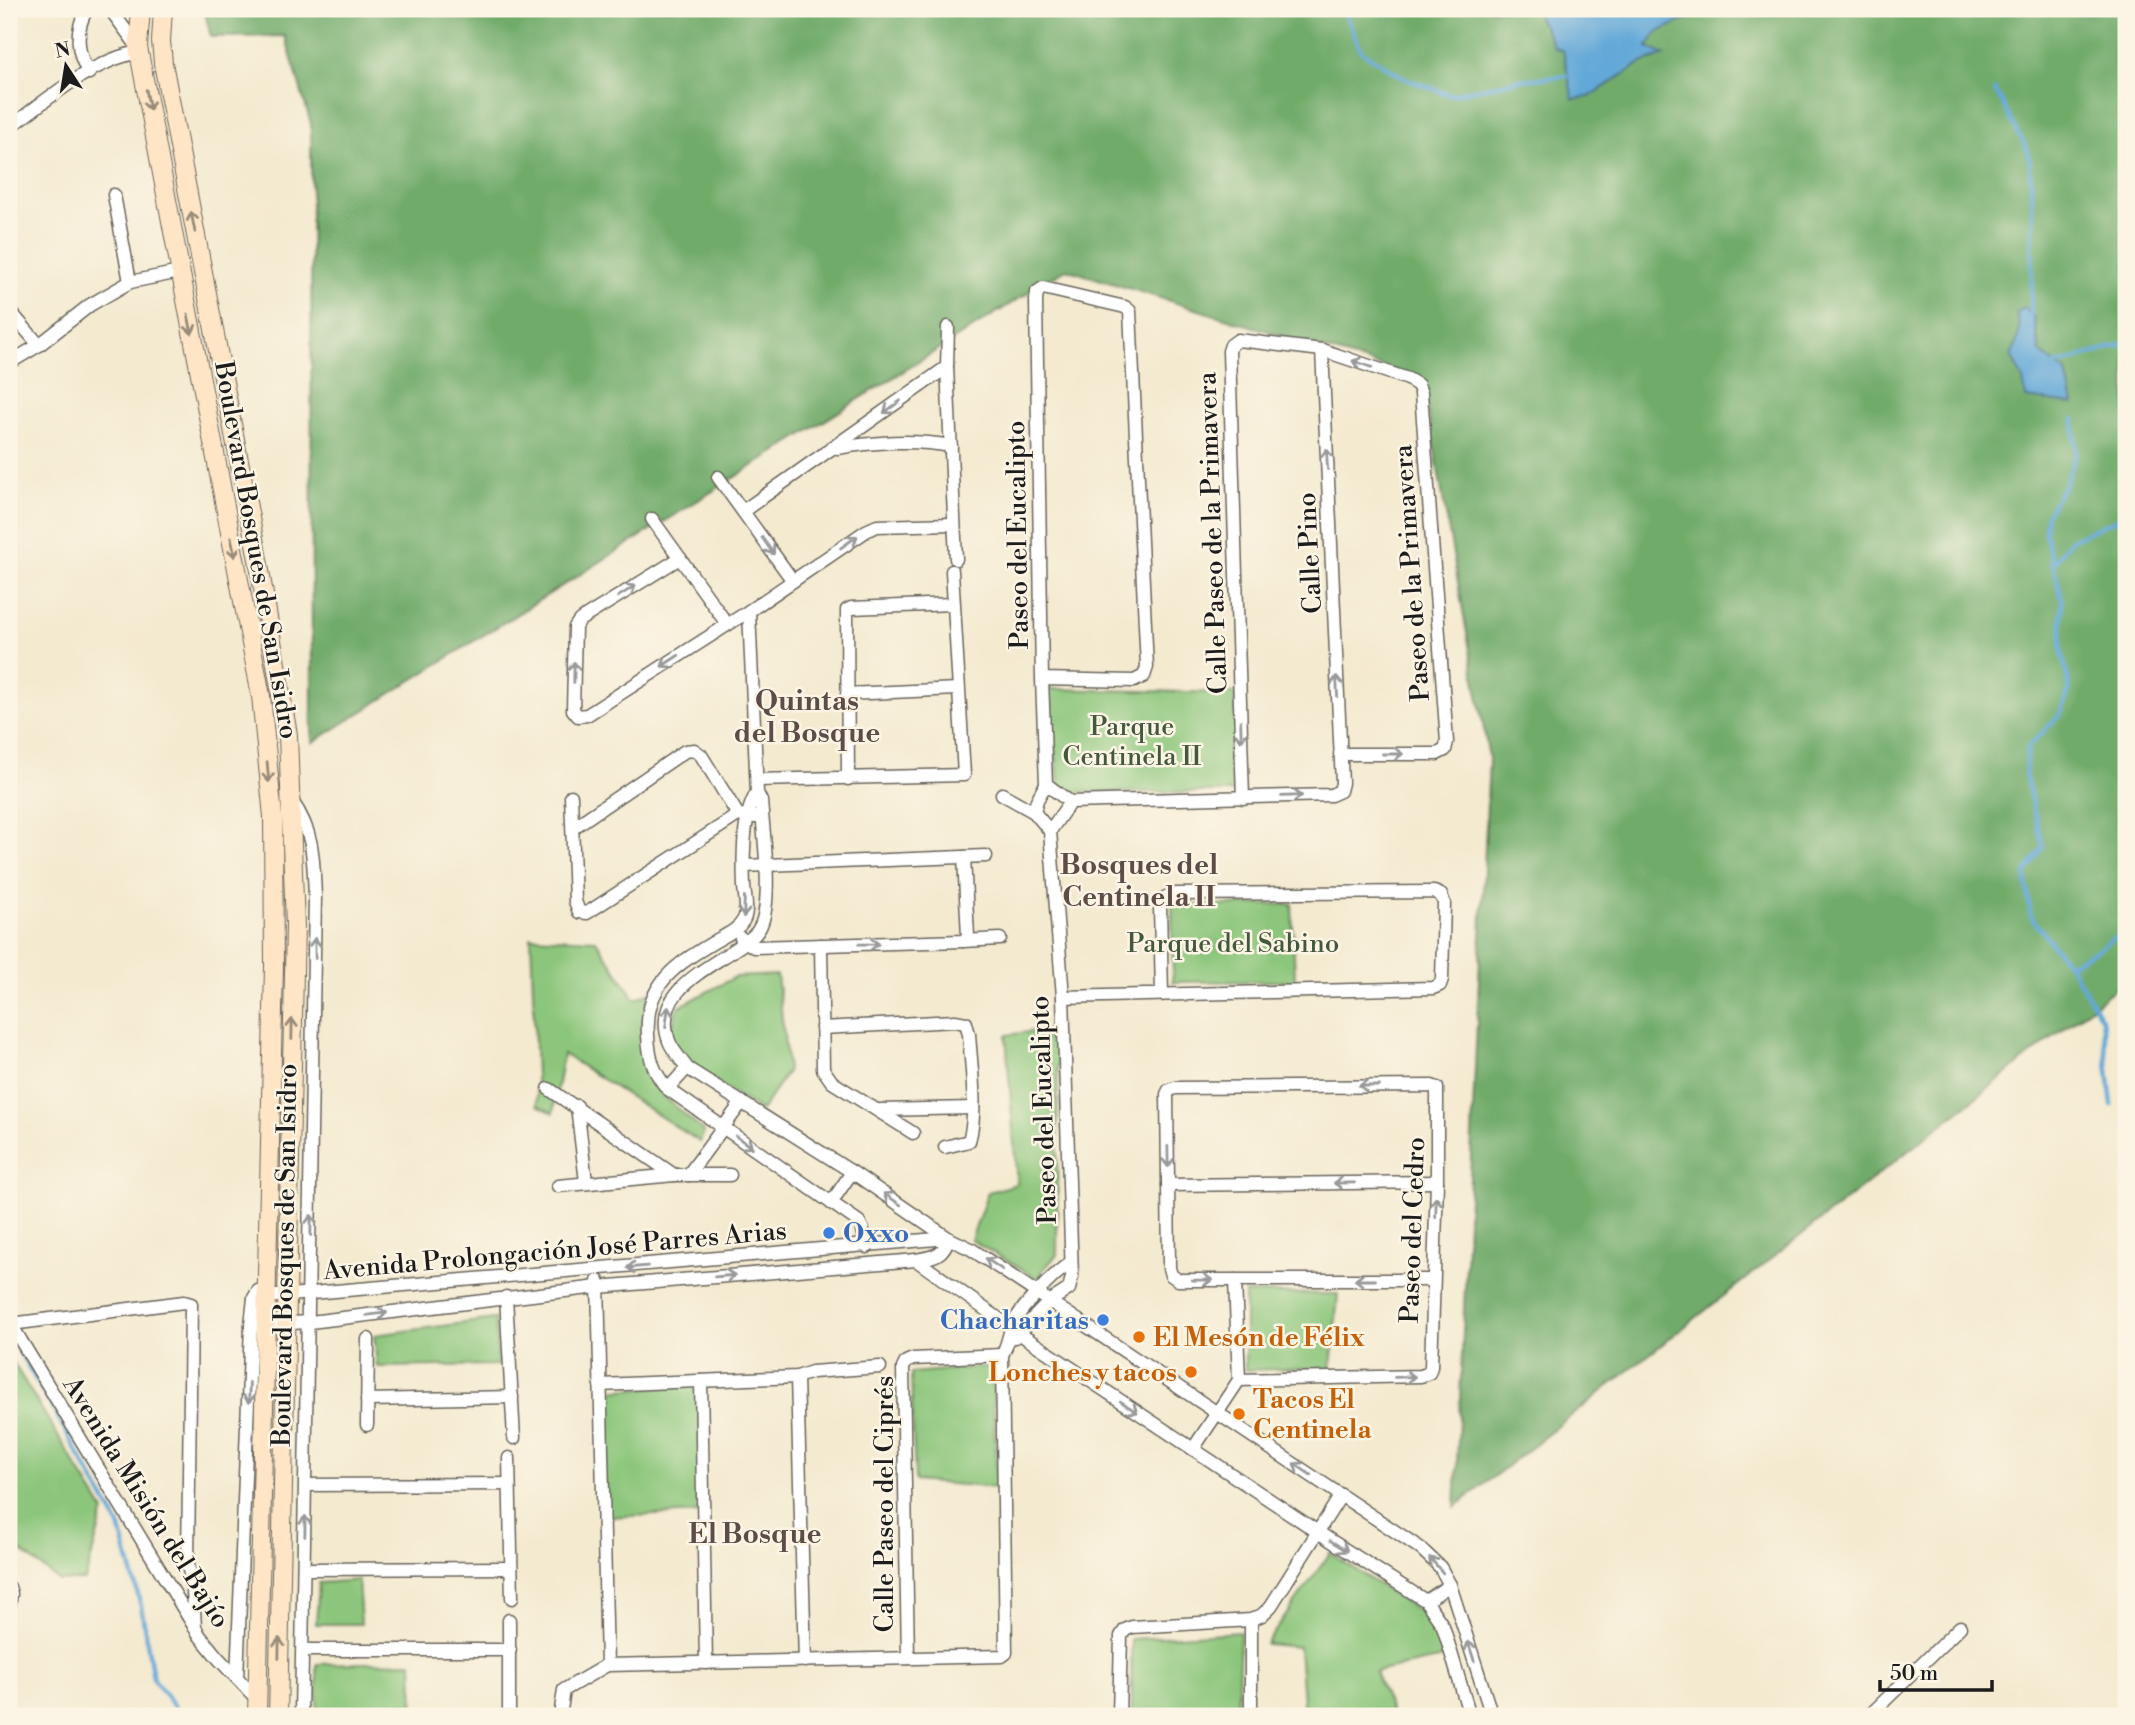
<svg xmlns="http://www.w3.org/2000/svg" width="2135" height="1725" font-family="'Libre Bodoni',serif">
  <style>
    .green { fill: #8cc67b; stroke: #54714c; stroke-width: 2 }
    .forest { fill: #71ab6b; stroke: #466444; stroke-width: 2 }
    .water { fill: #62a8d8; stroke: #3f627a; stroke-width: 2 }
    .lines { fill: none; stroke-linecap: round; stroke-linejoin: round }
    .stream { stroke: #62a8d8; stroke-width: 4.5 }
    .street-casing { stroke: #68645b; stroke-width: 15 }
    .secondary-casing { stroke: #68645b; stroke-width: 20 }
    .street { stroke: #fff; stroke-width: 12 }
    .secondary { stroke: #fee5c5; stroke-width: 18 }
    .oneway { stroke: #988b79 }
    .oneway2 { stroke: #999 }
    .shop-dot { fill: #3f7fe0; stroke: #fcf5e5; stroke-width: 2.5 }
    .food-dot { fill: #e8710a; stroke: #fcf5e5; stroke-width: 2.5 }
    .labels { text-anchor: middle; stroke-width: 5; stroke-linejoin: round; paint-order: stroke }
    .street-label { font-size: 26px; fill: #1c1c1c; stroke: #fcf5e5 }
    .park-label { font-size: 26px; fill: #43583d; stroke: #fcf5e5 }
    .shop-label { font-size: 26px; font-weight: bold; fill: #366cbe; stroke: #fcf5e5; text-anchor: start }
    .food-label { font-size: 26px; font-weight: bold; fill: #c56008; stroke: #fcf5e5; text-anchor: start }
    .neighbourhood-label { font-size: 28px; font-weight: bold; fill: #5d4c47; stroke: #fcf5e5 }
  </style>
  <rect width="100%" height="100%" fill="#fcf5e5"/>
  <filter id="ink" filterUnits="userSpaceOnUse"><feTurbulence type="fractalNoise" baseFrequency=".0143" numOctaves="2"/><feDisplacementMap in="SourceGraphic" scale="14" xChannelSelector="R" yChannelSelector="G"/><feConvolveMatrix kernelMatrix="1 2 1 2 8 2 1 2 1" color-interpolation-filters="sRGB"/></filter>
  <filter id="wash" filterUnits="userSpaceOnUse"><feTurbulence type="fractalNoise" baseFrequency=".00686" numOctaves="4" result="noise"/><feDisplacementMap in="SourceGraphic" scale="28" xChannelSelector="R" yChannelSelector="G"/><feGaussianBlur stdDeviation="1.57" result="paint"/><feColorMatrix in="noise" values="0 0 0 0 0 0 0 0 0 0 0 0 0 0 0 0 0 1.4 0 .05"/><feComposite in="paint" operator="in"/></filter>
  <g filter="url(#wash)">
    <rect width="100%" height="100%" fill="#f4ead0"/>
    <g class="green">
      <path d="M1048 689 1235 693 1238 792H1060Z"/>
      <path d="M1292 904 1295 981 1173 982 1172 906Z"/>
      <path d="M531 937 596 940 635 999 649 993 646 1042 654 1087 704 1132 700 1142 563 1054 553 1113 537 1105Z"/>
      <path d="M777 975 788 1070 761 1111 681 1059 670 1035 677 1008 735 977Z"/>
      <path d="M1044 1030 1058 1033 1057 1255 1043 1270 1039 1279 971 1240 988 1192 1017 1184 1006 1035Z"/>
      <path d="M1245 1293 1338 1294 1331 1368 1245 1370Z"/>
      <path d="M495 1319 498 1365 377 1367 374 1335Z"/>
      <path d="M9 1356 104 1511 85 1580 59 1581 9 1541Z"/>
      <path d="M992 1366 997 1488 915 1481 911 1373Z"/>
      <path d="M701 1384 703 1513 605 1517 604 1391Z"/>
      <path d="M1330 1553 1436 1622 1443 1658 1375 1672 1393 1716H1304L1299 1647 1266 1644Z"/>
      <path d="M358 1580 361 1624H316L319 1583Z"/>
      <path d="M1240 1632 1237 1716H1132L1131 1639Z"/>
      <path d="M412 1662 414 1716H317V1664Z"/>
    </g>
    <path class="forest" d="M204 9H2126V980L1455 1507 1489 758 1422 379 1066 269 312 743 311 124 285 36 211 37Z"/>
    <g class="water">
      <path d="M1536 9H1698L1694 16 1657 32 1647 47 1665 55 1641 63 1589 97 1573 99 1563 51 1554 47 1544 26 1539 20Z"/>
      <path d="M2024 307 2034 317 2040 352 2066 372 2073 404 2026 398 2023 380 2011 355C2018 343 2022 327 2016 314Z"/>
    </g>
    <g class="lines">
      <g class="stream">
        <path d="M1340 9 1347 17 1361 51 1404 78 1450 95 1520 80 1567 76"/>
        <path d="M1995 90 2028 151 2030 164 2033 222 2031 314"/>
        <path d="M2056 365 2126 343"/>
        <path d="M2074 419 2076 454 2066 482 2047 514 2045 532 2062 600 2061 648 2070 688 2060 715 2028 747 2025 774 2043 847 2025 874 2031 917 2072 969 2102 1019 2112 1105"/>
        <path d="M2054 562 2071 540 2126 515"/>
        <path d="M2069 965 2095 951 2126 930"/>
        <path d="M9 1333 119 1525 141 1606 153 1678 181 1716"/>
      </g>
    </g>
  </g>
  <g filter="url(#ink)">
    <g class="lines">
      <defs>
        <g id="street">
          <path d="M87 9C75 29 76 53 89 73"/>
          <path d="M110 9 138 47"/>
          <path d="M9 128C46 100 93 60 139 52"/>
          <path d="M114 195 130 282"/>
          <path d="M9 310 39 345"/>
          <path d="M948 327 947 367 956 559"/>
          <path d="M9 363 39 345 90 305 130 282 180 272"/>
          <path d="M837 448C876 442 912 439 951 446"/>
          <path d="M718 477 793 581"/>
          <path d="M743 511 947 367"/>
          <path d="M652 519 727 624"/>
          <path d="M680 558 580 620 575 627 573 710 578 716 587 715 749 611 866 531 877 526 953 524"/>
          <path d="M749 611 757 793 761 801C763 831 773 898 761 925 756 937 745 942 734 950 703 971 652 994 669 1041 672 1050 681 1059 687 1068L852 1172 948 1238 971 1249 1420 1548 1440 1567 1450 1585 1492 1716"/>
          <path d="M1042 679 1134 681 1144 676 1147 667 1130 311 1125 307 1043 288 1037 292 1036 300 1042 679 1046 784"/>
          <path d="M847 694 958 689"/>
          <path d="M848 779 847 610 851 608 953 604"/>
          <path d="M757 780 964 775 952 571"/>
          <path d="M1046 784 1037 800 1034 812 1050 831"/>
          <path d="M1046 784 1070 802"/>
          <path d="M757 793C742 814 743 861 744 887 745 896 748 911 744 919 739 929 728 934 719 939 679 963 644 982 648 1035 649 1057 653 1073 668 1089L859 1222 863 1230 867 1247"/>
          <path d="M1002 794 1034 812"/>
          <path d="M571 796 575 901 579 912 587 913 738 815 755 817"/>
          <path d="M1243 798 1229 351 1231 345 1238 340 1322 350 1408 379 1418 385 1421 393 1447 742 1445 750 1437 754H1340"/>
          <path d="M292 801C315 835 313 858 315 897L301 1716"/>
          <path d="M1070 802 1331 795 1340 791 1342 783 1322 350"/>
          <path d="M574 827 685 751 694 750 701 755 738 815"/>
          <path d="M1050 831 1070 802"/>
          <path d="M744 866 986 856"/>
          <path d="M741 938 754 947 963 941 968 937 964 857"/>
          <path d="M963 941 1000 939"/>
          <path d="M821 945 823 1069 832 1082 913 1133"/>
          <path d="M1063 997 1433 988 1440 985 1442 979 1444 903 1441 895 1434 892 1175 894 1166 897 1160 906 1162 995"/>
          <path d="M822 1028 955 1021 966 1023 969 1034C971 1066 978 1111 969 1141L945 1147"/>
          <path d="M549 1089 674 1175"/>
          <path d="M668 1089 687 1068"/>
          <path d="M577 1106 586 1182"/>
          <path d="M880 1110 973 1108"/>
          <path d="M688 1175 742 1102"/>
          <path d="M1168 1185 1437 1182"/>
          <path d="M558 1186 674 1175H730"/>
          <path d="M831 1203 852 1172"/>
          <path d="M916 1260 1020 1334 1330 1540 1426 1601 1443 1626 1470 1716"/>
          <path d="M598 1281 607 1665"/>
          <path d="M506 1297 514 1438"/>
          <path d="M254 1298 948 1238"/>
          <path d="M9 1321 200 1636 218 1658 257 1699"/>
          <path d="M11 1324 184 1302 191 1304 188 1564 193 1591 195 1628"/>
          <path d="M251 1325 310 1322 598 1287 916 1260C932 1257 944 1256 948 1238"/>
          <path d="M1015 1337 1049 1302 1069 1289 1072 1277 1063 997 1050 831"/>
          <path d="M797 1377 805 1661"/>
          <path d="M1239 1380 1421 1376 1429 1373 1431 1367 1437 1182V1088L1432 1086 1175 1088 1169 1090 1167 1094 1169 1268 1171 1275 1178 1280H1433"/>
          <path d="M701 1381 706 1663"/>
          <path d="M600 1385 797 1377 812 1372 880 1367"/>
          <path d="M367 1400 512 1397"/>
          <path d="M367 1425 368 1339"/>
          <path d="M1193 1449 1239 1380 1235 1280"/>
          <path d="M509 1458 512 1598"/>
          <path d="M306 1485 509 1484"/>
          <path d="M304 1569 510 1568"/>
          <path d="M9 1587 11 1594 9 1606"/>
          <path d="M1426 1601 1450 1585"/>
          <path d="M303 1650H510"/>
          <path d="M908 1658 903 1368 906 1362 913 1359 1002 1355"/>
          <path d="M237 1678 251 1325 254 1298 258 1291"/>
          <path d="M509 1716V1620"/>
          <path d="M560 1716 564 1690 607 1665 1002 1656 1006 1653 1002 1355C1007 1346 1008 1339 1011 1329 1017 1310 1054 1274 1070 1263"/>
          <path d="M1119 1716 1121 1636 1125 1630 1132 1627 1251 1620 1262 1615 1271 1606 1341 1495"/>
          <path d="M1251 1716V1620"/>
          <path d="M1869 1716 1960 1627"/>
        </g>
        <g id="secondary">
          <path d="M141 9 138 47 261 696 273 817 274 966 257 1716"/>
          <path d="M163 9 161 41 163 63 259 565 288 735 295 926 278 1716"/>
        </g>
      </defs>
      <use href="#street" class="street-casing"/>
      <use href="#secondary" class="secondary-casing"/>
      <use href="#street" class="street"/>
      <use href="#secondary" class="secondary"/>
    </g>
    <defs><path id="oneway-shaft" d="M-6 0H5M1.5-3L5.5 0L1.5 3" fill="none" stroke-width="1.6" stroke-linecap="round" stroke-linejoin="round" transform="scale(1.75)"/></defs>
    <g class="oneway">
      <use href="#oneway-shaft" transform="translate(148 100) rotate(80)"/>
      <use href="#oneway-shaft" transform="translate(193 222) rotate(-101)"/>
      <use href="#oneway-shaft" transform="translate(190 324) rotate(79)"/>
      <use href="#oneway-shaft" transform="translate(233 547) rotate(79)"/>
      <use href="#oneway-shaft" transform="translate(268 772) rotate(85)"/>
      <use href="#oneway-shaft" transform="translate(292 1029) rotate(-89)"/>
      <use href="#oneway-shaft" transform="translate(279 1648) rotate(-89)"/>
    </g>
    <g class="oneway2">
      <use href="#oneway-shaft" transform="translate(1362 364) rotate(-161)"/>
      <use href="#oneway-shaft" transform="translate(892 407) rotate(144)"/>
      <use href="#oneway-shaft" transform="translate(1327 459) rotate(-93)"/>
      <use href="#oneway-shaft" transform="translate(849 542) rotate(-35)"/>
      <use href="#oneway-shaft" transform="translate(768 546) rotate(55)"/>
      <use href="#oneway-shaft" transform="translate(627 591) rotate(-32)"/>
      <use href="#oneway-shaft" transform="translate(670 661) rotate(147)"/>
      <use href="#oneway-shaft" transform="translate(574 672) rotate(-89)"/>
      <use href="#oneway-shaft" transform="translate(1337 686) rotate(-93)"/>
      <use href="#oneway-shaft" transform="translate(1241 731) rotate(88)"/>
      <use href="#oneway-shaft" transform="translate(1393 754)"/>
      <use href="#oneway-shaft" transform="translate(1292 796) rotate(-2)"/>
      <use href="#oneway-shaft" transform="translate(744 907) rotate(92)"/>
      <use href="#oneway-shaft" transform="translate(869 944) rotate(-1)"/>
      <use href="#oneway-shaft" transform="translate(315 948) rotate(-91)"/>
      <use href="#oneway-shaft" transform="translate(667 1017) rotate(-82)"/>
      <use href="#oneway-shaft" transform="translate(1369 1086) rotate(180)"/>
      <use href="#oneway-shaft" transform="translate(744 1142) rotate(35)"/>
      <use href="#oneway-shaft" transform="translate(1168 1157) rotate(89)"/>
      <use href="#oneway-shaft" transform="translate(1344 1183) rotate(179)"/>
      <use href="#oneway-shaft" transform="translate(892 1199) rotate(-146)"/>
      <use href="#oneway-shaft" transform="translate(1436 1207) rotate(-88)"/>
      <use href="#oneway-shaft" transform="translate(311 1225) rotate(-89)"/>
      <use href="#oneway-shaft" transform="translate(994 1264) rotate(-146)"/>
      <use href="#oneway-shaft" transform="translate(637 1267) rotate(175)"/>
      <use href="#oneway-shaft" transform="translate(725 1276) rotate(-5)"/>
      <use href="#oneway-shaft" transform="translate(1202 1280) rotate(-1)"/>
      <use href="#oneway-shaft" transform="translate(1365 1280) rotate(180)"/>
      <use href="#oneway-shaft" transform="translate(377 1314) rotate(-7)"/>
      <use href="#oneway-shaft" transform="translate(1405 1377) rotate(-2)"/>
      <use href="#oneway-shaft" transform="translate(249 1393) rotate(92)"/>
      <use href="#oneway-shaft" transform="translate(1129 1407) rotate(34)"/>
      <use href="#oneway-shaft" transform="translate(1302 1469) rotate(-146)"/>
      <use href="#oneway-shaft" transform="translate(305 1526) rotate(-89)"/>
      <use href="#oneway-shaft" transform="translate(1339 1546) rotate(32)"/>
      <use href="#oneway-shaft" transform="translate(1436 1565) rotate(-131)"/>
      <use href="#oneway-shaft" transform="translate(1471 1651) rotate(-108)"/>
    </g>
  </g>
  <g class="shop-dot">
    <circle cx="829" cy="1233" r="7"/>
    <circle cx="1103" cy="1320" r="7"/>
  </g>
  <g class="food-dot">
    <circle cx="1139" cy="1337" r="7"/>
    <circle cx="1191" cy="1372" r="7"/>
    <circle cx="1239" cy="1414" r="7"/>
  </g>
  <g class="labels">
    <g class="street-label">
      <text transform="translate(1212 533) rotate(-92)" y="9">Calle Paseo de la Primavera</text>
      <text transform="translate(1017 535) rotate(-91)" y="9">Paseo del Eucalipto</text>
      <text transform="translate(257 550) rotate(80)" y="9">Boulevard Bosques de San Isidro</text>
      <text transform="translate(1309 553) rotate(-93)" y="9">Calle Pino</text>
      <text transform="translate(1411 573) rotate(-94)" y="9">Paseo de la Primavera</text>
      <text transform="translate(1043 1110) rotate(-92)" y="9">Paseo del Eucalipto</text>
      <text transform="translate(1412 1230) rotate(-88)" y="9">Paseo del Cedro</text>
      <text transform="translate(555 1250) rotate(-5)" y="9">Avenida Prolongación José Parres Arias</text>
      <text transform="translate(284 1255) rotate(-89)" y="9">Boulevard Bosques de San Isidro</text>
      <text transform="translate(147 1502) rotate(58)" y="9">Avenida Misión del Bajío</text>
      <text transform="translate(884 1504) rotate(-90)" y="9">Calle Paseo del Ciprés</text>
    </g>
    <g class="park-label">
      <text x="1132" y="735">Parque<tspan x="1132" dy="30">Centinela II</tspan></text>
      <text x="1233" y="952">Parque del Sabino</text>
    </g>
    <g class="shop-label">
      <text x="843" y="1242">Oxxo</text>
      <text x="1089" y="1329" text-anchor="end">Chacharitas</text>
    </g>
    <g class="food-label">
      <text x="1153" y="1346">El Mesón de Félix</text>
      <text x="1177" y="1381" text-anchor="end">Lonches y tacos</text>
      <text x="1253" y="1408">Tacos El<tspan x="1253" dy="30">Centinela</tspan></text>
    </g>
    <g class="neighbourhood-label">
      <text x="807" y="710">Quintas<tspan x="807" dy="32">del Bosque</tspan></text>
      <text x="1139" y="874">Bosques del<tspan x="1139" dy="32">Centinela II</tspan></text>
      <text x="755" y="1543">El Bosque</text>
    </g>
  </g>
  <rect width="2135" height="1725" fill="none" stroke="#fcf5e5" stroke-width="35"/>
  <g transform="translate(66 66) rotate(348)" stroke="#fcf5e5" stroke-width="5" paint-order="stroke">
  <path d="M0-5L12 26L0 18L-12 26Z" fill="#1c1c1c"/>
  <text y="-10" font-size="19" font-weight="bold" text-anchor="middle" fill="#1c1c1c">N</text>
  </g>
  <path d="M1880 1680v10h112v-10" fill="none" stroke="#1c1c1c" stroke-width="3.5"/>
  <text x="1890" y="1680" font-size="21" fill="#1c1c1c" stroke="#fcf5e5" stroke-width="5" paint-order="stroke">50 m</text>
</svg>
